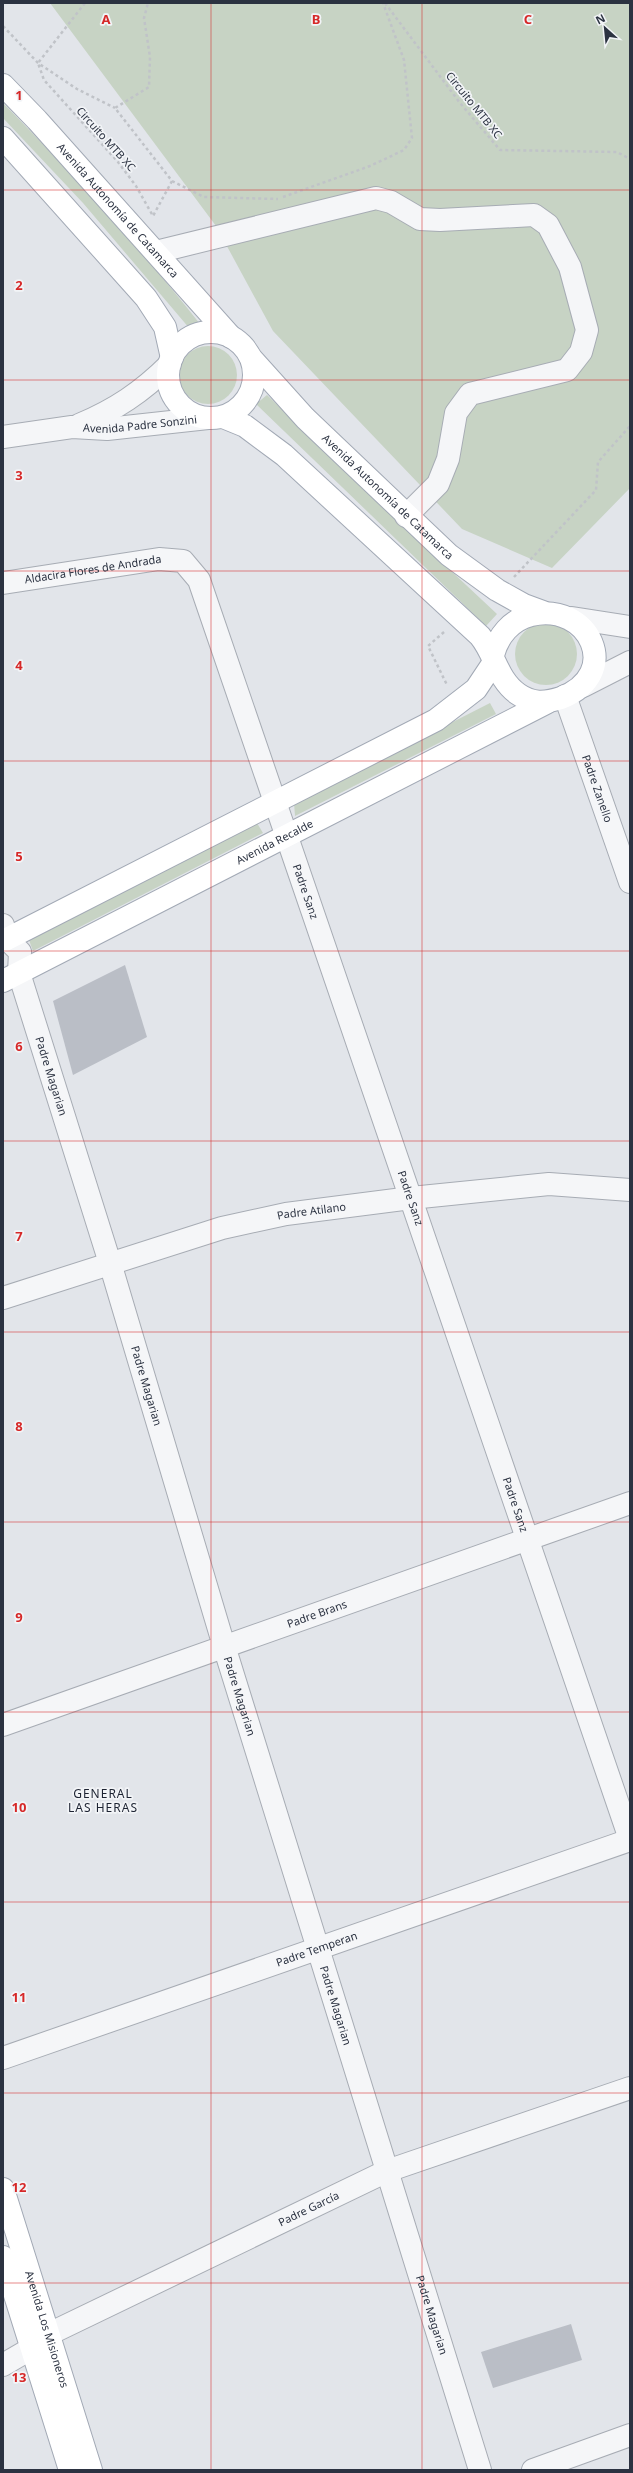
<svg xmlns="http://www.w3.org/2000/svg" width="633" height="2473" font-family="'Noto Sans',sans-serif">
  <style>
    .green { fill: #c7d3c4 }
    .building { fill: #babec6 }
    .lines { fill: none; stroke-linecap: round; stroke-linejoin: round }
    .minor-casing { stroke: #a7acb4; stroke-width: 24 }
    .major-casing { stroke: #a2a9b5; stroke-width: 24 }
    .path { stroke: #c0c3c8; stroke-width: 2.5; stroke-dasharray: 3 3; stroke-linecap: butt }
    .minor { stroke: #f5f6f8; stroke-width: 22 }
    .major { stroke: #fff; stroke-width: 22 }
    .grid { fill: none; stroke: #d62828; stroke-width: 1; stroke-opacity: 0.55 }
    .labels { text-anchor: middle; stroke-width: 3.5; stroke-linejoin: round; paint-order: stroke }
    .street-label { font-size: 11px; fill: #2b3241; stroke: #f2f4f7 }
    .neighbourhood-label { font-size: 12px; letter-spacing: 1px; fill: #1d2332; stroke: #f2f4f7 }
    .grid-label { font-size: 13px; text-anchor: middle; font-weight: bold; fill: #d62828; stroke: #f2f4f7; stroke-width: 3.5; stroke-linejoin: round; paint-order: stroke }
  </style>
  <rect width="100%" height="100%" fill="#e2e5ea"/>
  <g class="green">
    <path d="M50 3H630V488L552 568 462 529 273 331 216 226Z"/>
    <path d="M3 103C72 173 139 247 200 324L190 329 83 203 3 118Z"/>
    <circle cx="208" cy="375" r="29"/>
    <path d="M267 395 386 510 497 614 486 626 256 404Z"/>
    <circle cx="546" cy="654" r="31"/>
    <path d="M490 703 496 714 295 816 294 803Z"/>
    <path d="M257 823 263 833 33 951 29 940Z"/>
  </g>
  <g class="building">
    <path d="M125 965 147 1037 73 1075 53 1001Z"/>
    <path d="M571 2324 582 2360 493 2388 481 2352Z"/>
  </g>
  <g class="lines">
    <defs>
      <g id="minor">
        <path d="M156 252 376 198 391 202 420 219 440 220 534 215 548 225 570 267 587 330 581 352 567 370 470 394 456 413 448 459 438 484 406 516"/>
        <path d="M79 425C115 410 142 392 170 364"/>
        <path id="s1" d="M3 437 72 427 107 429 208 418"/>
        <path id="s2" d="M3 583 159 559 183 561 199 580 630 1839"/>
        <path d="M572 618 630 627"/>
        <path d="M583 686 630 662"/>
        <path id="s3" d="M565 696 630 882"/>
        <path id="s4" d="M3 925 7 939 20 952 19 973 110 1263 224 1646 480 2470"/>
        <path id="s5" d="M3 1298 222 1228 286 1214 411 1198 549 1184 630 1190"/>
        <path id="s6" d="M3 1725 630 1503"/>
        <path id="s7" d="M3 2058 630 1840"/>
        <path id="s8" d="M3 2365 32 2348 49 2334 387 2171 630 2088"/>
        <path d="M533 2470 630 2435"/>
      </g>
      <g id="major">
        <path id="s9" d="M3 85 37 120 231 337"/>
        <path d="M3 138 146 298 165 327 172 358"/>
        <circle cx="211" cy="375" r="43"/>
        <path id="s10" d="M251 358 305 418 449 555 497 590 524 605 543 612"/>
        <path d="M223 417 245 426 284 455 480 636C495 654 497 679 518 694 532 704 545 703 561 698 624 674 589 601 531 615 511 620 498 636 493 655"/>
        <path d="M3 941 436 720 476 689 494 662"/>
        <path id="s11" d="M3 981 546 703"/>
        <path id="s12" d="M3 2189 91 2470"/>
        <path d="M3 2257 70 2470"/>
      </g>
    </defs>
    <use href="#minor" class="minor-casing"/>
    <use href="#major" class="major-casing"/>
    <g class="path">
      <path d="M85 3 38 63 44 80 118 162 136 186 153 216 172 181 115 108 149 87 150 57 144 18 148 3"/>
      <path d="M385 3 460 103 500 150 617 152 630 159"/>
      <path d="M3 26 38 63 77 89 115 108"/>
      <path d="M172 181 204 197 278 199"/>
      <path d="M283 197 370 166 404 150 412 138 404 60 383 3"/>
      <path d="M514 577 596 490 598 462 630 426"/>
      <path d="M444 632 428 646 447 685"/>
    </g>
    <use href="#minor" class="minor"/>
    <use href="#major" class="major"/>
  </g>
  <path class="grid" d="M211 3V2470M422 3V2470M3 190H630M3 380H630M3 571H630M3 761H630M3 951H630M3 1141H630M3 1332H630M3 1522H630M3 1712H630M3 1902H630M3 2093H630M3 2283H630"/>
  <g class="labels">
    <g class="street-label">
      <text transform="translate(474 105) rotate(51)" y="4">Circuito MTB XC</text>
      <text transform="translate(106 139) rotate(48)" y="4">Circuito MTB XC</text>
      <text dy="4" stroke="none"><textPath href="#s9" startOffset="170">Avenida Autonomía de Catamarca</textPath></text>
      <text dy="4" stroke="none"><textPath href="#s1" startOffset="138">Avenida Padre Sonzini</textPath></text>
      <text dy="4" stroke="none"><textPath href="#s10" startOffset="195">Avenida Autonomía de Catamarca</textPath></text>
      <text dy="4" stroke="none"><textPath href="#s2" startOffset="91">Aldacira Flores de Andrada</textPath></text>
      <text dy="4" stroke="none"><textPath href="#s3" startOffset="98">Padre Zanello</textPath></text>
      <text dy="4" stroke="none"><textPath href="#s11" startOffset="305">Avenida Recalde</textPath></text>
      <text dy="4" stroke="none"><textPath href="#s2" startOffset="536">Padre Sanz</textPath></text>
      <text dy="4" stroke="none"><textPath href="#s4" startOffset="162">Padre Magarian</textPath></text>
      <text dy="4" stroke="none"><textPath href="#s2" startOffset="860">Padre Sanz</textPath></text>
      <text dy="4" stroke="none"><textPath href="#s5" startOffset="321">Padre Atilano</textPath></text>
      <text dy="4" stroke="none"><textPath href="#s4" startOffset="486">Padre Magarian</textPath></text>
      <text dy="4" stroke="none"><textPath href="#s2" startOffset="1184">Padre Sanz</textPath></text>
      <text dy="4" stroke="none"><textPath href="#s6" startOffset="333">Padre Brans</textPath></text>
      <text dy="4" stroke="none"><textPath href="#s4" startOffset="810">Padre Magarian</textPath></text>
      <text dy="4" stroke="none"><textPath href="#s7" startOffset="332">Padre Temperan</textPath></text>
      <text dy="4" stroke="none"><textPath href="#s4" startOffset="1134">Padre Magarian</textPath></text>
      <text dy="4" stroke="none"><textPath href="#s8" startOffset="344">Padre García</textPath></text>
      <text dy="4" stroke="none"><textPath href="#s4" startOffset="1458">Padre Magarian</textPath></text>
      <text dy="4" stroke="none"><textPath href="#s12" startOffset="147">Avenida Los Misioneros</textPath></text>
    </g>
    <g class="neighbourhood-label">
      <text x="103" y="1798">GENERAL<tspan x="103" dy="14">LAS HERAS</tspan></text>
    </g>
  </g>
  <g class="grid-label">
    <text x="106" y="24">A</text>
    <text x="316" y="24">B</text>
    <text x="528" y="24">C</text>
    <text x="19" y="100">1</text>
    <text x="19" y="290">2</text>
    <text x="19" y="480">3</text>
    <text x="19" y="670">4</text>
    <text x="19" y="861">5</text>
    <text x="19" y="1051">6</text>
    <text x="19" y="1241">7</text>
    <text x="19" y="1431">8</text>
    <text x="19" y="1622">9</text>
    <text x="19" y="1812">10</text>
    <text x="19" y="2002">11</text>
    <text x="19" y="2192">12</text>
    <text x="19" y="2382">13</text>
  </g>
  <rect width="633" height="2473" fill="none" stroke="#2b3241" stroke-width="8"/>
  <g transform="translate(605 28) rotate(333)" stroke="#f2f4f7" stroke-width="3" paint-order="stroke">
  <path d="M0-3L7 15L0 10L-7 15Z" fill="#2b3241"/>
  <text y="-6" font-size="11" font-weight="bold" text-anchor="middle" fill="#2b3241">N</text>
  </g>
</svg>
